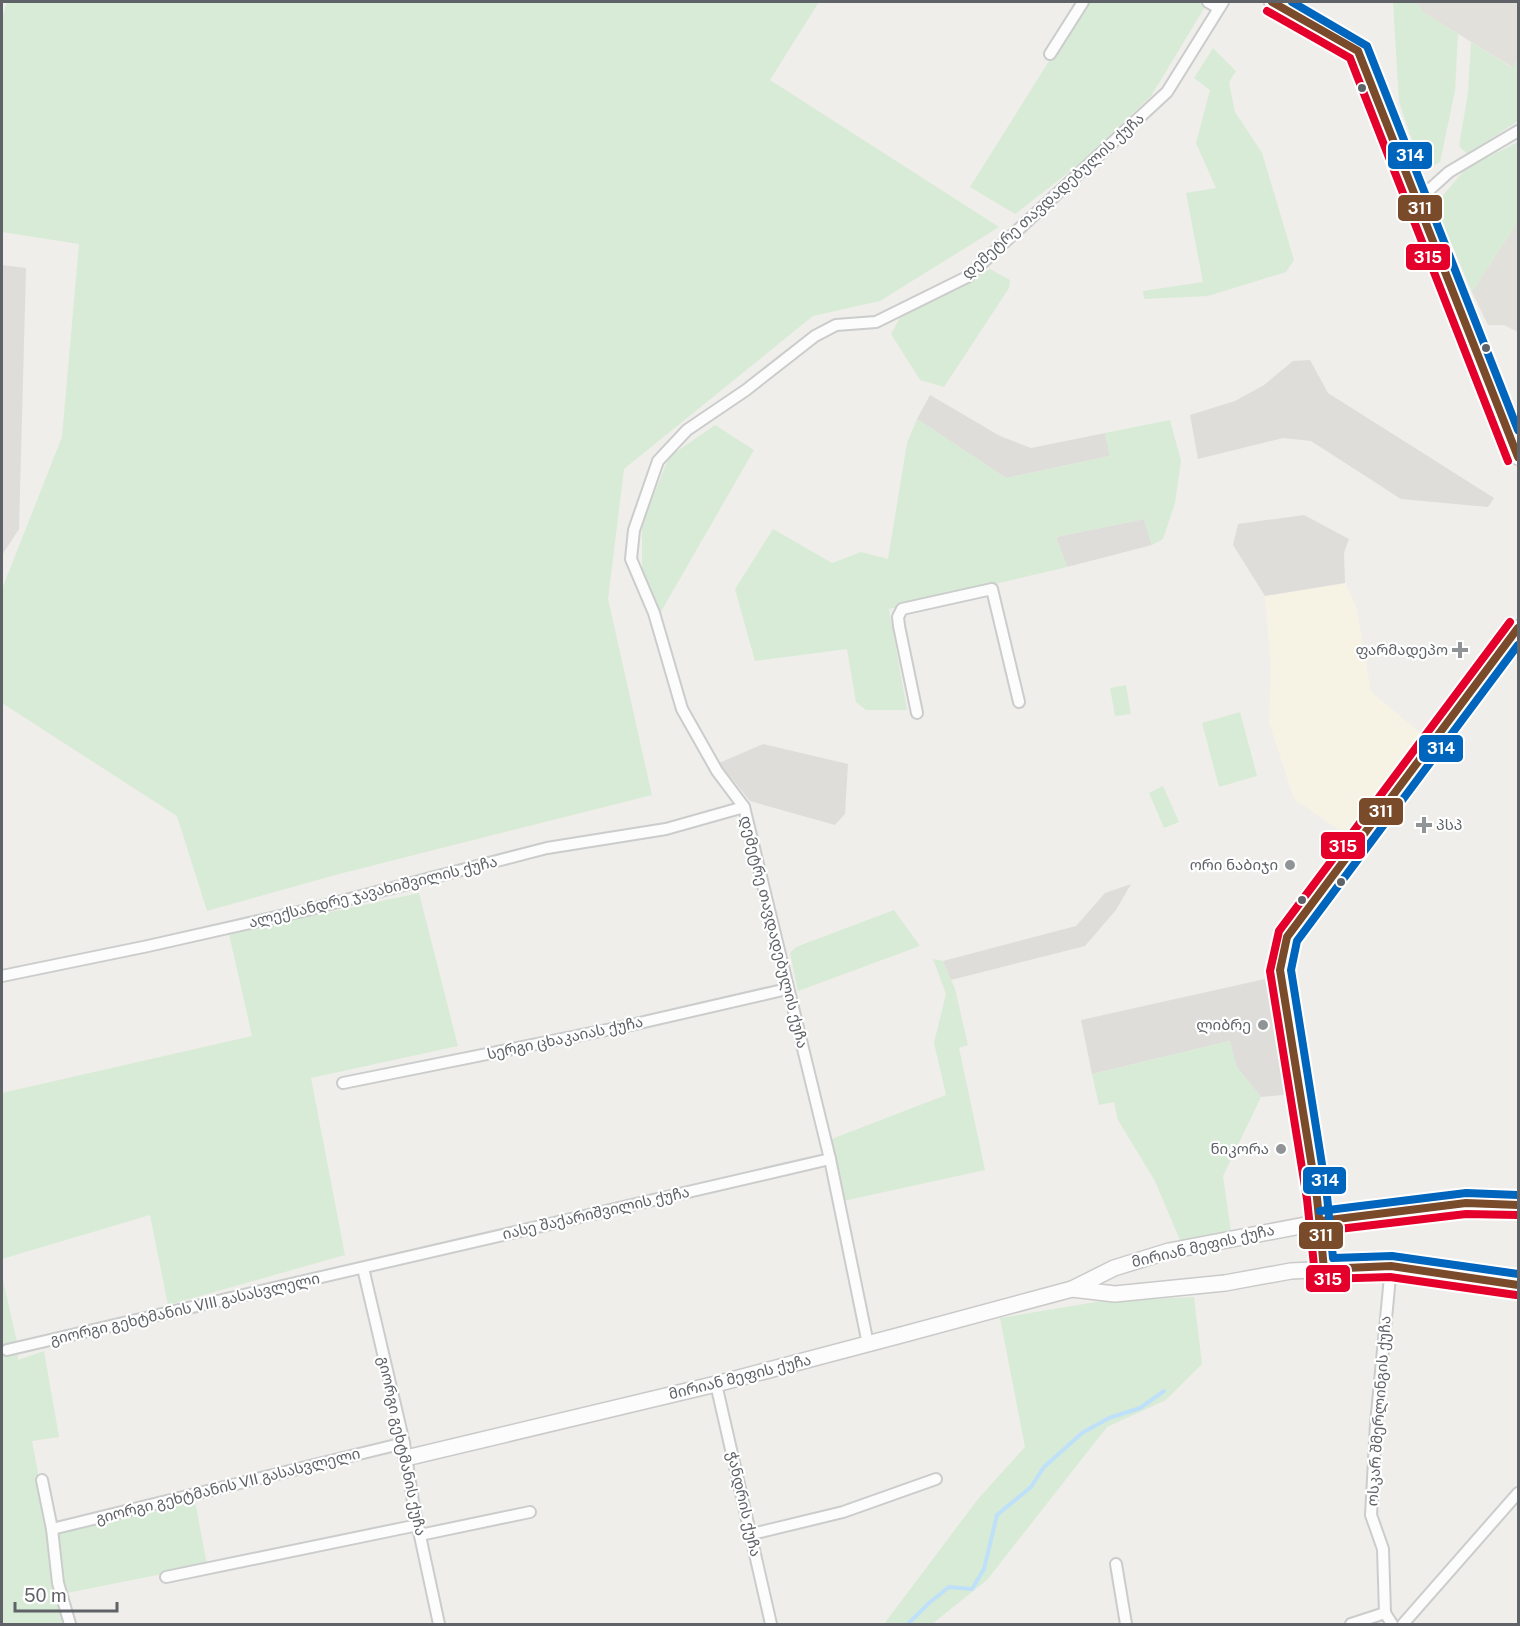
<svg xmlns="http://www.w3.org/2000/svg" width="1520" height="1626" font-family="'Public Sans','Noto Sans Georgian',sans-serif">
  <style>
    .commercial { fill: #f7f3e4 }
    .industrial { fill: #dfddda }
    .education { fill: #e2e0da }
    .green { fill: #d8ebd6 }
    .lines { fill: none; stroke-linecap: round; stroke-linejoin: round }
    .stream { stroke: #bfe0f9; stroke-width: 4 }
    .street-casing { stroke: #cbcccc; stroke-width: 14 }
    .secondary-casing { stroke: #cacacb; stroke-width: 18 }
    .street { stroke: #fdfcfc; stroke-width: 10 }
    .secondary { stroke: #fdfcfc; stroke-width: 15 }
    .bus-1-casing { stroke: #fff; stroke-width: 12 }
    .bus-2-casing { stroke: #fff; stroke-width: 12 }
    .bus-3-casing { stroke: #fff; stroke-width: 12 }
    .bus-1 { stroke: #7a4b2a; stroke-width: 8 }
    .bus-2 { stroke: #e4002b; stroke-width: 8 }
    .bus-3 { stroke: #0065bd; stroke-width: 8 }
    .bus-dot { fill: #5f6368; stroke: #fff; stroke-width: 2 }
    .poi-dot { fill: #919496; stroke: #fff; stroke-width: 2 }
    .labels { text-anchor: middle; stroke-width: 4.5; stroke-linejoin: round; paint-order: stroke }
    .street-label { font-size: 15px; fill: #5f6368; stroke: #fff }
    .poi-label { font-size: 15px; fill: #5f6368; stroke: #fff; text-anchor: end }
    .line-badge { stroke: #fff; stroke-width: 2 }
    .badge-label { font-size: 16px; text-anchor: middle; font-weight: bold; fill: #fff }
  </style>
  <rect width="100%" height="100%" fill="#efeeea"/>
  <path class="commercial" d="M1345 583 1357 609 1371 692 1424 736V745L1354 835 1348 836 1294 799 1269 722 1271 668 1265 596Z"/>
  <g class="industrial">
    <path d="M2 265 26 268 19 529 2 555Z"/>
    <path d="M1310 360 1328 393 1494 498 1488 507 1401 499 1311 441 1283 438 1198 459 1190 415 1235 401 1264 385 1293 361Z"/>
    <path d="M930 395 1000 436 1031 448 1105 433 1110 456 1006 478 917 419Z"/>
    <path d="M1304 515 1349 539 1344 553 1345 583 1265 596 1233 545 1238 524Z"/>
    <path d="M1144 519 1152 545 1067 567 1056 537Z"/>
    <path d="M763 744 848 764 845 814 835 825 750 801 719 763Z"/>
    <path d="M1131 884 1116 910 1085 946 951 980 943 961 1076 926 1105 893Z"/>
    <path d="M1265 979 1292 1094 1261 1097 1236 1066 1230 1041 1092 1074 1081 1020Z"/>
  </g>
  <g class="education">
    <path d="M1417 2H1518V58L1513 68 1423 12Z"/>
    <path d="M1518 221V332L1504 325H1488L1472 292Z"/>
  </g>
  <g class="green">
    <path d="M7 2H819L770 80 999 227 880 301 813 316 624 469 608 599 652 795 339 874 207 911 177 816 2 703V589L62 437 79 244 2 232V19Z"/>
    <path d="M1086 2H1208L1151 96 1078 165 1015 214 970 187Z"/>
    <path d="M1393 2H1417L1423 12 1458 34 1455 91 1440 162 1423 172 1399 102Z"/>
    <path d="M1471 42 1512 68 1518 58V121L1467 154 1459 146 1468 93Z"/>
    <path d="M1213 48 1236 71 1229 82 1235 112 1262 153 1294 260 1286 272 1208 296 1144 299 1143 291 1203 282 1186 193 1216 188 1196 143 1210 90 1194 78Z"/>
    <path d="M1518 142V221L1472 292 1435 205 1466 168Z"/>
    <path d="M990 269 1010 280 1009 288 944 387 920 380 891 334 900 318Z"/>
    <path d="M917 419 1006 478 1110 456 1105 433 1170 420 1181 461 1175 503 1163 539 1152 545 1144 519 1056 537 1067 567 889 609 907 710H866L856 702 847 649 755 661 735 589 773 529 832 563 861 552 888 559 907 443Z"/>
    <path d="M715 425 754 450 659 615 642 570V524L669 457Z"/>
    <path d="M1126 685 1131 714 1115 716 1110 688Z"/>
    <path d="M1240 712 1257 776 1219 787 1202 723Z"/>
    <path d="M1163 786 1179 822 1164 828 1149 793Z"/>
    <path d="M419 893 458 1046 311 1078 345 1255 168 1305 150 1215 2 1259V1093L252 1036 229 934Z"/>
    <path d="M894 910 920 946 798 991 790 953 796 947Z"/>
    <path d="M933 959 943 961 955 989 968 1045 959 1048 985 1170 843 1201 829 1140 946 1095 934 1043 946 994Z"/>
    <path d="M1230 1041 1236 1066 1261 1097 1223 1176 1231 1232 1182 1245 1155 1181 1118 1120 1114 1102 1099 1105 1092 1074Z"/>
    <path d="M2 1276 17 1342 18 1360 44 1351 59 1437 32 1441 50 1536 195 1501 207 1565 62 1594 66 1624H2Z"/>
    <path d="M1194 1297 1202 1364 1166 1400 1107 1427 987 1580 932 1624H884L978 1499 1025 1447 1000 1318 1102 1301Z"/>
  </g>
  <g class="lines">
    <path class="stream" d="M908 1624 929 1603 949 1587 972 1589 984 1569 997 1515 1031 1487 1044 1467 1082 1433 1109 1418 1140 1408 1164 1391"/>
    <defs>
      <g id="street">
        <path d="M1208 2 1219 8"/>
        <path d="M1050 54 1083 2"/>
        <path d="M1418 200 1449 172 1518 131"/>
        <path d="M917 713 899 626 898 617 902 609 992 589 1019 702"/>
        <path d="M2 976 148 946 307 910 547 848 666 829 744 807"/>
        <path d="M343 1083 631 1025 787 989"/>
        <path d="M1391 1266 1376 1424 1371 1515 1383 1549 1385 1613 1392 1624"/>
        <path d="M363 1268 404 1443 414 1508 439 1624"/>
        <path d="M868 1344 830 1159 744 807 717 771 682 709 654 613 631 559 634 530 658 461 687 430 746 390 815 336 836 325 876 322 967 277 1167 92 1223 2"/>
        <path d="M7 1350 830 1159"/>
        <path d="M716 1384 771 1624"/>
        <path d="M42 1480 52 1529 58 1583 70 1624"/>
        <path d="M52 1529 404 1443"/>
        <path d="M752 1534 843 1512 936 1479"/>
        <path d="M420 1535 530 1512"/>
        <path d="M1116 1564 1126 1624"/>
        <path d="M166 1577 418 1525"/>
        <path d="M1351 1624 1385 1613"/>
        <path d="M1403 1624 1518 1493"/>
      </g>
      <g id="secondary">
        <path d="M1272 2 1358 51 1518 457"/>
        <path d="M1324 1269 1317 1198 1280 970 1287 937 1518 628"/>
        <path d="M1072 1289 1115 1294 1225 1283 1291 1271 1391 1266 1518 1285"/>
        <path d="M406 1458 716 1384 905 1334 1072 1289 1114 1268 1169 1251 1358 1215 1466 1203 1518 1205"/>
      </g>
    </defs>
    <use href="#street" class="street-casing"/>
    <use href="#secondary" class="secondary-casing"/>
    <use href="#street" class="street"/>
    <use href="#secondary" class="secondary"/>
    <defs>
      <g id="bus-1">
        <path d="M1272 2 1358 51 1518 457"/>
        <path d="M1518 628 1287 937 1280 970 1317 1198 1324 1269 1391 1266 1518 1285"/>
        <path d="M1321 1221 1466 1203 1518 1205"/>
      </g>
      <g id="bus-2">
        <path d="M1267 11 1350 58 1508 461"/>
        <path d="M1510 622 1279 931 1270 971 1307 1199 1315 1275 1323 1279 1390 1277 1516 1295"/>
        <path d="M1322 1231 1466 1214 1518 1215"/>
      </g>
      <g id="bus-3">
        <path d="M1292 2 1367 46 1518 430"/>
        <path d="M1518 645 1297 941 1291 970 1327 1196 1333 1258 1392 1256 1518 1274"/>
        <path d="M1320 1211 1466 1193 1518 1195"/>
      </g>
    </defs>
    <use href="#bus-1" class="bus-1-casing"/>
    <use href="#bus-2" class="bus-2-casing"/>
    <use href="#bus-3" class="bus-3-casing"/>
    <use href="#bus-1" class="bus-1"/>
    <use href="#bus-2" class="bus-2"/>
    <use href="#bus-3" class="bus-3"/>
  </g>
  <g class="bus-dot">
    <circle cx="1362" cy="88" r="5"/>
    <circle cx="1486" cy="348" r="5"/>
    <circle cx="1341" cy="882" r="5"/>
    <circle cx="1302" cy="900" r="5"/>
  </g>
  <g class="poi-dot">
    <path d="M1457 641h6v6h6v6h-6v6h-6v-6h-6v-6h6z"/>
    <path d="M1421 816h6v6h6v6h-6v6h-6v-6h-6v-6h6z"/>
    <circle cx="1290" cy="865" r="6"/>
    <circle cx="1263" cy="1025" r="6"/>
    <circle cx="1281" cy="1149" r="6"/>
  </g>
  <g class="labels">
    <g class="street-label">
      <text transform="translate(1053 196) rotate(-42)" y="5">დემეტრე თავდადებულის ქუჩა</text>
      <text transform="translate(373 892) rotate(-14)" y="5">ალექსანდრე ჯავახიშვილის ქუჩა</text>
      <text transform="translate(774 932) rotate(76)" y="5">დემეტრე თავდადებულის ქუჩა</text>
      <text transform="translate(565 1038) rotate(-12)" y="5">სერგი ცხაკაიას ქუჩა</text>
      <text transform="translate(596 1213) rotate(-13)" y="5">იასე შაქარიშვილის ქუჩა</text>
      <text transform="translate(1203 1246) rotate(-13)" y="5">მირიან მეფის ქუჩა</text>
      <text transform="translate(185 1309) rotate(-13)" y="5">გიორგი გეხტმანის VIII გასასვლელი</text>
      <text transform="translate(740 1377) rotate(-14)" y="5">მირიან მეფის ქუჩა</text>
      <text transform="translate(1379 1411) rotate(-86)" y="5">ოსკარ შმერლინგის ქუჩა</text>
      <text transform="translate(402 1446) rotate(78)" y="5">გიორგი გეხტმანის ქუჩა</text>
      <text transform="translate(228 1486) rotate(-14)" y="5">გიორგი გეხტმანის VII გასასვლელი</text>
      <text transform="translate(744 1504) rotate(77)" y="5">ჭანდრის ქუჩა</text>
    </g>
    <g class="poi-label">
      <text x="1448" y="655">ფარმადეპო</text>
      <text x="1436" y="830" text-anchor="start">პსპ</text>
      <text x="1278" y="870">ორი ნაბიჯი</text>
      <text x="1251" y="1030">ლიბრე</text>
      <text x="1269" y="1154">ნიკორა</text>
    </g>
  </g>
  <g class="line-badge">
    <rect x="1387" y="141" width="46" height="29" rx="6" fill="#0065bd"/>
    <rect x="1397" y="194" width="46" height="28" rx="6" fill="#7a4b2a"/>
    <rect x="1405" y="243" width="46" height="28" rx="6" fill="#e4002b"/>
    <rect x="1418" y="734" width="46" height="29" rx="6" fill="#0065bd"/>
    <rect x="1358" y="797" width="46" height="29" rx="6" fill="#7a4b2a"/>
    <rect x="1320" y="831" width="46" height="29" rx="6" fill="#e4002b"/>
    <rect x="1302" y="1166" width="45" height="29" rx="6" fill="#0065bd"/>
    <rect x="1298" y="1221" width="46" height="29" rx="6" fill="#7a4b2a"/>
    <rect x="1305" y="1264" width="46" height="29" rx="6" fill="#e4002b"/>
  </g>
  <g class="badge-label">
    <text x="1410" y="161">314</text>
    <text x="1420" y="214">311</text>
    <text x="1428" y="263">315</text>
    <text x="1441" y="754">314</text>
    <text x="1381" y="817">311</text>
    <text x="1343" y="852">315</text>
    <text x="1325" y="1186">314</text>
    <text x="1321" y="1241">311</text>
    <text x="1328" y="1285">315</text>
  </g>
  <rect width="1520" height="1626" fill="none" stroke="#5f6368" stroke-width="6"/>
  <path d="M15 1602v9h102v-9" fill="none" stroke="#5f6368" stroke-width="3"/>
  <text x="24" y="1602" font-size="18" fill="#5f6368" stroke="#ffffff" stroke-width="4.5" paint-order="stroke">50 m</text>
</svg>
